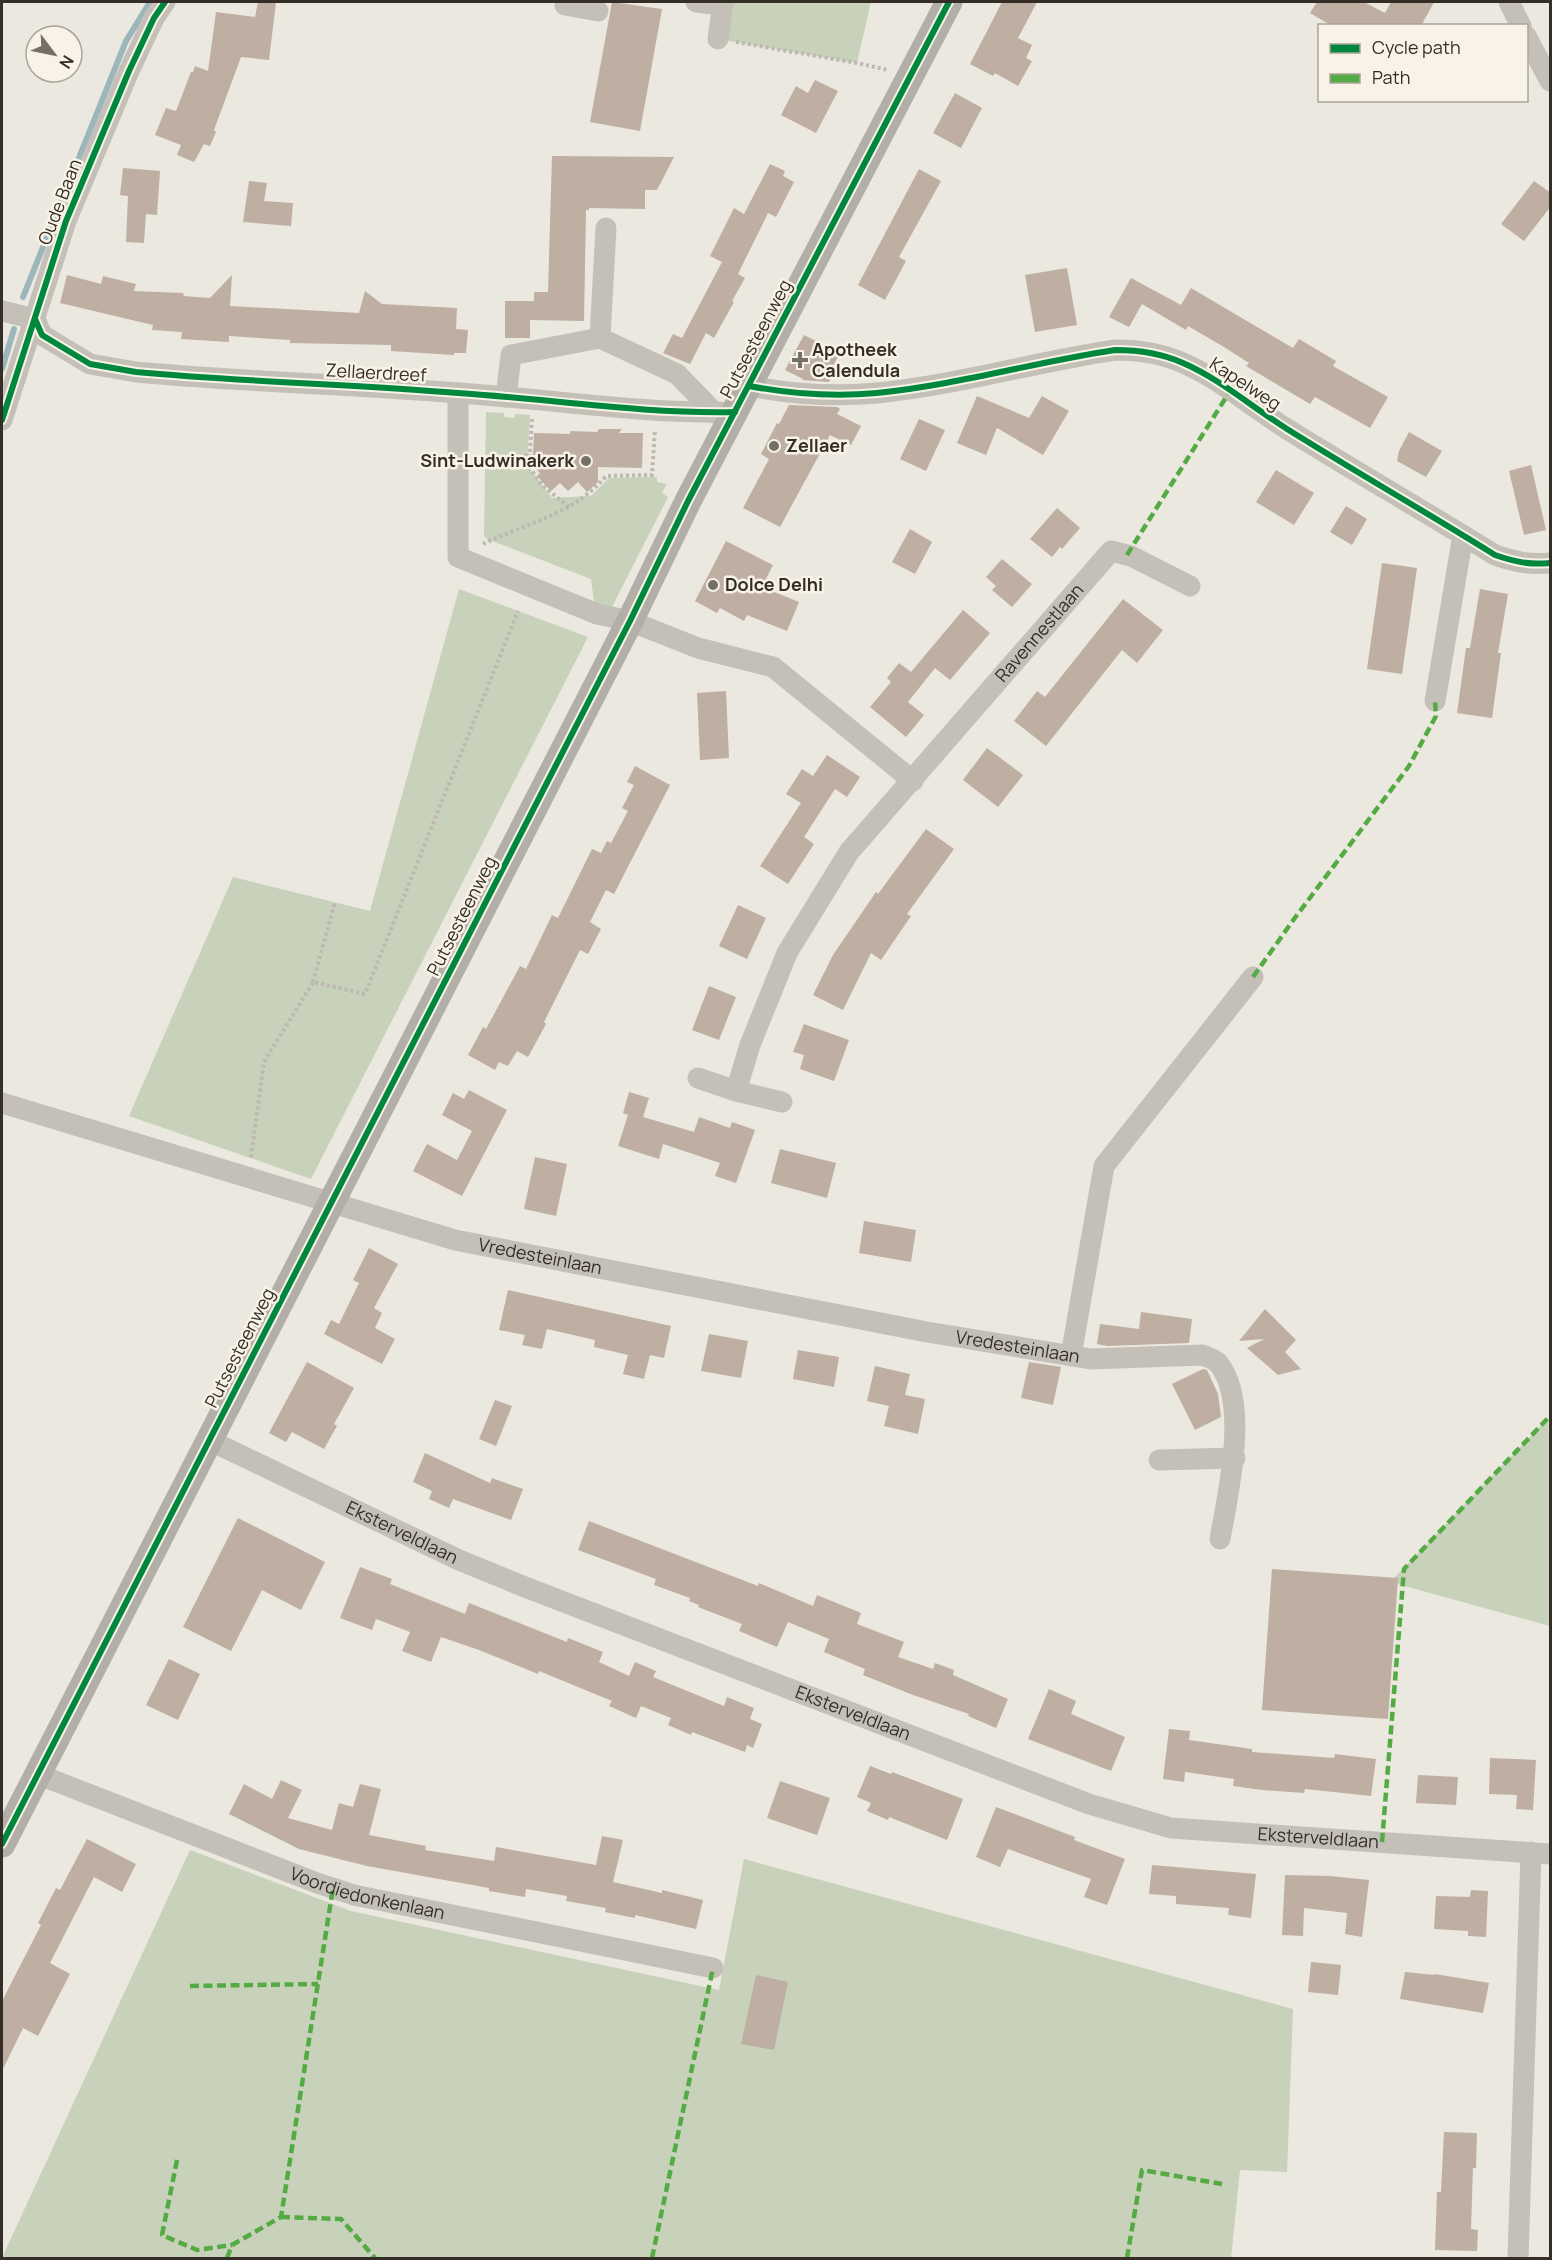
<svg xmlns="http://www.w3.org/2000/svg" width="1552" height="2260" font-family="Manrope,sans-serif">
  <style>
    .green { fill: #c8d1ba }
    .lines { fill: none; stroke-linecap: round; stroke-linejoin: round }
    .stream { stroke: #9db6bb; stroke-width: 6 }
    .building { fill: #beafa2 }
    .path { stroke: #bdb8b1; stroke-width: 4; stroke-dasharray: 3 3; stroke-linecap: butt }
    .minor { stroke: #c4c0b8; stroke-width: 21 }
    .major { stroke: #b2aea8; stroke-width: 27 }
    .quiet { stroke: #54ab44; stroke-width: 4.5; stroke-dasharray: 9 4.5; stroke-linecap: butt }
    .cycleway-casing { stroke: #f8f3e6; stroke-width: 10 }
    .cycleway { stroke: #00873e; stroke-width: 6 }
    .poi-dot { fill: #746f67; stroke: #f8f3e6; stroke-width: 2 }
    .labels { text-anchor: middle; stroke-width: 5; stroke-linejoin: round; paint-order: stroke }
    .street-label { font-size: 18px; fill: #342e27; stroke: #f8f3e6 }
    .poi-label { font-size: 18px; font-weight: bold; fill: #342e27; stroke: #f8f3e6; text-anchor: start }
  </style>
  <rect width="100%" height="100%" fill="#ebe8df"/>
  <g class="green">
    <path d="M723 2H871L857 63 718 39Z"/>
    <path d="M486 412 504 413V417L514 418 515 414 530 415 527 465 552 498 591 496 609 478 657 477V482L667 484 662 492 668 497 611 609 594 602 591 579 487 539 484 536Z"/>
    <path d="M459 589 588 637 311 1179 129 1116 233 877 370 911Z"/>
    <path d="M1548 1418 1550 1449V1626L1390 1582Z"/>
    <path d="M190 1850 351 1911 719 1990 744 1859 1293 2009 1287 2172 1240 2170 1231 2258H2Z"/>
  </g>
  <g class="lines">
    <g class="stream">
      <path d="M23 297 126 41 150 2"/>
      <path d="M2 369 14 329"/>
    </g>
  </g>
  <g class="building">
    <path d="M258 2H276L269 60 241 57 214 130 216 132 210 146 204 144 194 162 177 155 181 145 155 135 166 108 176 111 191 72H193L195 66 208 71 216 12 255 17Z"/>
    <path d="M612 2 662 9 640 131 590 122Z"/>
    <path d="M1002 2H1037L1018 38 1032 45 1026 58 1032 61 1018 86 995 73 993 76 970 64Z"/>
    <path d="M1317 2H1364L1385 13 1391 2H1434L1421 26H1332L1310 13Z"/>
    <path d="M815 80 838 91 816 133 781 115 796 86 808 93Z"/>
    <path d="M955 93 982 108 961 148 933 133Z"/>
    <path d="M552 156 674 157 657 190H645V209L589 208V210H586L584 321 530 320V338H505V301H534V292H548Z"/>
    <path d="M770 164 785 171 783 176 794 182 776 217 768 213 738 274 745 278 732 301 734 302 714 338 706 333 690 364 663 353 673 334 682 338 722 262 710 256 734 208 744 214Z"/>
    <path d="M123 168 160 171 157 215 146 214 144 243 126 242 128 196 120 195Z"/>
    <path d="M919 169 941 181 899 257 906 261 885 300 858 285Z"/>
    <path d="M249 181 267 183 264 201 293 203 291 226 243 222Z"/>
    <path d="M1534 181 1551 193V206L1524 241 1501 224Z"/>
    <path d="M1067 268 1077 325 1035 332 1025 275Z"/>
    <path d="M67 275 101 284 103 276 136 284 134 291 183 293 184 296 210 298 232 275 230 306 359 313 365 291 382 304 457 308 456 329 468 330 466 353H454V355L391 351V345L290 343V340L229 336V342L181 339 182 332 152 330 153 325 60 303Z"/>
    <path d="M1131 278 1181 305 1191 288 1293 348 1299 339 1336 361 1333 366 1388 397 1370 428 1315 397 1310 404 1246 366 1249 363 1224 347 1188 326 1186 330 1142 304 1129 327 1109 317Z"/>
    <path d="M804 335 840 353 833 366 837 368 829 382 802 380 803 379 785 370Z"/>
    <path d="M977 396 1029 418 1042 396 1069 411 1043 455 997 428 986 455 957 443Z"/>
    <path d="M789 405 837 407 840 409 837 414 861 426 851 445 830 435 780 527 743 508 769 459 761 454 777 423 779 424Z"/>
    <path d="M919 419 945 430 926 471 900 459Z"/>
    <path d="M599 429H622L619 433H643L642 468 598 467V482L587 492 578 482 568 491 560 483 551 491 537 476 540 473 521 454H533L534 433 570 434V431L597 432Z"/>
    <path d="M1409 432 1442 451 1426 477 1397 461 1399 451Z"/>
    <path d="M1531 465 1546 530 1524 535 1509 471Z"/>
    <path d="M1276 470 1314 493 1294 525 1256 502Z"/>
    <path d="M1346 506 1367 519 1352 545 1330 532Z"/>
    <path d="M1057 508 1080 528 1062 549 1060 547 1052 557 1030 539Z"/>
    <path d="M910 529 932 542 915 574 892 562Z"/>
    <path d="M726 541 773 565 762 587 799 602 787 631 747 615 744 621 720 608 717 613 695 601Z"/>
    <path d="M1002 559 1032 584 1012 607 992 590 996 586 986 577Z"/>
    <path d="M1382 563 1417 568 1402 674 1367 669Z"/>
    <path d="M1480 589 1508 594 1498 653H1501L1492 718 1457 713 1466 648H1470Z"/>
    <path d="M1123 599 1163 630 1137 663 1122 650 1046 746 1014 721 1037 691 1045 697Z"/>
    <path d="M963 610 990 633 950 680 935 668 908 702 924 715 906 737 870 707 891 682 887 678 899 663 911 672Z"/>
    <path d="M726 691 729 758 700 760 697 693Z"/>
    <path d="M987 748 1023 775 998 807 963 780Z"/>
    <path d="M827 755 860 777 847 797 835 789 804 837 814 844 788 884 760 866 801 803 786 794 802 769 813 776Z"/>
    <path d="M635 766 670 785 614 894 606 890 590 922 601 929 588 954 580 950 544 1022 546 1024 528 1057 517 1051 508 1066 499 1062 495 1070 468 1055 483 1027 486 1029 520 966 526 969 552 915 558 918 592 849 601 853 607 841 611 843 628 811 622 808 634 785 627 782Z"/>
    <path d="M926 829 954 849 907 914 911 916 881 960 871 953 843 1010 813 995 833 955 876 892 878 894Z"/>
    <path d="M738 905 766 918 747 959 719 946Z"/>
    <path d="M709 986 736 997 719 1040 692 1030Z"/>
    <path d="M804 1024 849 1040 834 1081 800 1069 804 1055 793 1052Z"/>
    <path d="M469 1090 507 1110 462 1196 413 1171 427 1144 457 1160 472 1131 442 1115 453 1093 464 1099Z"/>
    <path d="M629 1092 649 1098 643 1117 694 1132 699 1117 730 1128 732 1122 755 1130 736 1183 715 1176 720 1163 663 1144 659 1159 618 1146 628 1115 623 1113Z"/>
    <path d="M780 1149 836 1163 827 1198 771 1183Z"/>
    <path d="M535 1157 567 1164 556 1216 524 1209Z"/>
    <path d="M864 1221 916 1230 911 1262 859 1253Z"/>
    <path d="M369 1248 398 1264 374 1308 382 1313 375 1328 395 1339 382 1364 324 1334 331 1320 339 1324 359 1283 353 1280Z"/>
    <path d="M508 1290 671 1326 664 1358 650 1355 644 1379 623 1374 628 1355 594 1347 595 1340 547 1329 542 1349 522 1345 525 1335 499 1330Z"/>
    <path d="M1265 1309 1296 1340 1285 1352 1301 1369 1278 1375 1247 1348 1264 1339 1239 1341Z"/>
    <path d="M1141 1312 1192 1319 1189 1343 1107 1346 1097 1344 1100 1324 1139 1329Z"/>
    <path d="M709 1334 748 1341 741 1378 701 1371Z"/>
    <path d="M798 1350 839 1357 834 1387 793 1379Z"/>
    <path d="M307 1362 354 1388 334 1424 337 1426 324 1449 292 1432 286 1442 269 1433Z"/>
    <path d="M1029 1362 1061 1367 1053 1405 1021 1398Z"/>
    <path d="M875 1366 910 1374 905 1395 925 1399 918 1434 884 1426 889 1406 867 1401Z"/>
    <path d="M1203 1369 1207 1370 1218 1394 1221 1417 1195 1430 1172 1384Z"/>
    <path d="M495 1400 512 1406 496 1446 479 1439Z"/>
    <path d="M425 1453 490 1483 492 1478 523 1489 511 1520 453 1499 449 1508 429 1499 432 1491 413 1482Z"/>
    <path d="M238 1518 325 1562 301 1610 262 1590 231 1651 183 1627Z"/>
    <path d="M589 1521 758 1586 759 1583 813 1606 817 1595 861 1613 857 1624 904 1642 898 1657 933 1669 935 1663 954 1670 953 1675 1008 1699 996 1728 968 1716 969 1714 913 1695 863 1675 865 1669 824 1652 829 1639 788 1622 777 1647 739 1631 742 1624 698 1607 699 1605 689 1601 690 1598 654 1585 656 1579 578 1550Z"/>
    <path d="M360 1567 392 1579 390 1584 465 1614 469 1603 567 1642 568 1638 603 1652 599 1662 629 1676 635 1662 656 1671 653 1677 724 1706 727 1697 754 1708 750 1719 762 1724 753 1748 747 1745 745 1752 692 1732 691 1735 668 1725 671 1718 641 1706 636 1718 609 1706 612 1701 539 1671 538 1674 479 1650 441 1637 431 1662 402 1651 410 1632 376 1619 372 1630 340 1618Z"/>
    <path d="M1272 1569 1398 1578 1388 1719 1262 1710Z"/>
    <path d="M169 1659 200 1674 178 1720 146 1705Z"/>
    <path d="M1049 1689 1076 1701 1071 1714 1125 1737 1111 1771 1028 1739Z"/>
    <path d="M1169 1729 1190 1731 1189 1740 1252 1749V1752L1334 1758 1335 1754 1376 1759 1371 1796 1305 1789 1304 1793 1262 1790 1233 1786 1234 1779 1185 1772 1184 1782 1163 1779Z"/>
    <path d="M1490 1758 1536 1760 1533 1810 1516 1809 1517 1795 1489 1794Z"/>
    <path d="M870 1766 891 1774 892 1772 963 1799 947 1840 889 1817 888 1820 867 1811 871 1803 857 1797Z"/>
    <path d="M1418 1775 1458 1777 1456 1805 1416 1803Z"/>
    <path d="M281 1780 302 1790 288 1818 332 1830 339 1803 353 1807 360 1784 381 1789 369 1835 426 1846 425 1850 494 1861 496 1847 596 1865 602 1836 623 1840 613 1882 662 1893V1890L703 1900 696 1929 635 1915V1918L605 1912 606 1908 566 1901 567 1896 526 1889 525 1897 489 1891V1888L367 1866 299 1849 229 1814 244 1784 272 1799Z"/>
    <path d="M780 1781 830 1798 817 1835 767 1818Z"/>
    <path d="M996 1807 1075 1837 1074 1840 1125 1859 1107 1905 1084 1897 1091 1879 1008 1849 1000 1867 976 1857Z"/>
    <path d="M87 1839 136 1864 122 1892 94 1877 50 1963 70 1974 38 2036 23 2028 2 2071V2001L41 1925 38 1923 56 1888 60 1890Z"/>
    <path d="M1152 1865 1256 1874 1251 1918 1228 1915 1229 1908 1176 1904V1896L1149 1894Z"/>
    <path d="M1285 1875 1330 1876 1369 1880 1362 1937 1345 1934 1347 1913 1304 1908 1303 1936 1282 1935Z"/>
    <path d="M1471 1890 1488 1891 1486 1937 1468 1936V1931L1434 1929 1436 1896 1470 1897Z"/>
    <path d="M1311 1962 1341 1965 1338 1995 1308 1992Z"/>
    <path d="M1405 1972 1435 1975V1974L1489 1983 1483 2013 1400 1999Z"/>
    <path d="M756 1975 788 1982 774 2050 741 2044Z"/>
    <path d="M1444 2132 1477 2133 1476 2168H1473L1471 2229 1478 2230 1477 2251 1435 2250 1437 2192H1441Z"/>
  </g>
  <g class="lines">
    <g class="path">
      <path d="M736 42 857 63 888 70"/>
      <path d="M532 419 529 467 543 486 569 507"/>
      <path d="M483 544C526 523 573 515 606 476L652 475 655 429"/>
      <path d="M313 982 335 902"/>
      <path d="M251 1157 264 1062 313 982 365 994 518 611"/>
    </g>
    <g class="minor">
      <path d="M566 2 565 5 598 11"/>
      <path d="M696 2 723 5"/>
      <path d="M1509 2 1521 26"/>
      <path d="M1526 36 1550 81"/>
      <path d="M718 39 723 2"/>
      <path d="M606 228 600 338 677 374 715 413"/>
      <path d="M2 311 35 319"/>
      <path d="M35 319 42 335 90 364 136 372C243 382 351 384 458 393 550 399 642 414 735 412"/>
      <path d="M749 386C791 394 834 397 877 393 957 385 1035 362 1115 350 1139 350 1161 353 1183 363 1220 379 1252 407 1287 429 1356 472 1426 512 1495 555 1515 562 1530 565 1550 563"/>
      <path d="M458 393V557L597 614 630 621 698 648 773 667 913 781"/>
      <path d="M506 397 511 355 600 338"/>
      <path d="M2 420 66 221 129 71 154 18 165 2"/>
      <path d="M1435 701 1463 535"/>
      <path d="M698 1078 736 1091 782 1102"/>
      <path id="s1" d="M736 1091 750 1045 787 953 849 852 1111 551 1131 556 1190 586"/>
      <path id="s2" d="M2 1103 455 1240 927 1332 1091 1359 1202 1355C1208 1357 1214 1359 1218 1363 1250 1401 1228 1494 1220 1539"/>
      <path d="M1071 1356 1104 1166 1253 977"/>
      <path id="s3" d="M209 1440 459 1560 525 1587 1089 1804 1171 1828 1550 1854"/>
      <path d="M1159 1460 1235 1458"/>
      <path id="s4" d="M37 1774 317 1883 354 1895 713 1968"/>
      <path d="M1518 2258 1531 1852"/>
    </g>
    <path class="major" d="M2 1844 630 621 688 501 949 2"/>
    <g class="quiet">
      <path d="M1127 555 1230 391"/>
      <path d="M1253 977 1294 919 1409 766 1436 716 1435 701"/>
      <path d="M1382 1842 1404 1569 1550 1416"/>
      <path d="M190 1986 318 1984"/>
      <path d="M177 2160 162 2235 197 2250 232 2245"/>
      <path d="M281 2217 341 2219 375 2258"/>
      <path d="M227 2258 232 2245 281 2217 333 1888"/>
      <path d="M652 2258 713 1968"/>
      <path d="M1127 2258 1142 2170 1222 2184"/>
    </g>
    <defs>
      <g id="cycleway">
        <path d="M35 319 42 335 90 364 136 372C243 382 351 384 458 393 550 399 642 414 735 412"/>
        <path d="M749 386C791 394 834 397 877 393 957 385 1035 362 1115 350 1139 350 1161 353 1183 363 1220 379 1252 407 1287 429 1356 472 1426 512 1495 555 1515 562 1530 565 1550 563"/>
        <path d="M2 420 66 221 129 71 154 18 165 2"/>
        <path d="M2 1844 630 621 688 501 949 2"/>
      </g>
    </defs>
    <use href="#cycleway" class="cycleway-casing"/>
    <use href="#cycleway" class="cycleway"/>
  </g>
  <g class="poi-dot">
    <path d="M797 351h6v6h6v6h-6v6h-6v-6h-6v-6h6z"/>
    <circle cx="774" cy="446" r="6"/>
    <circle cx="586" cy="461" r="6"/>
    <circle cx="713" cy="585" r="6"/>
  </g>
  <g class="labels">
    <g class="street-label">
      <text transform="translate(60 202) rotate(-69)" y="6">Oude Baan</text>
      <text transform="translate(756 339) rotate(-62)" y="6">Putsesteenweg</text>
      <text transform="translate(376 373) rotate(3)" y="6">Zellaerdreef</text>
      <text transform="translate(1245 384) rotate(33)" y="6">Kapelweg</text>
      <text dy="6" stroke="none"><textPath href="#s1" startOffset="556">Ravennestlaan</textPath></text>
      <text transform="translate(462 916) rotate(-63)" y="6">Putsesteenweg</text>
      <text dy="6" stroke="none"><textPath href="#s2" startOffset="560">Vredesteinlaan</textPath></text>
      <text dy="6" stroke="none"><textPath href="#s2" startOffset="1046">Vredesteinlaan</textPath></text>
      <text transform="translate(240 1348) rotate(-63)" y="6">Putsesteenweg</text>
      <text dy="6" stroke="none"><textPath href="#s3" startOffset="214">Eksterveldlaan</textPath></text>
      <text dy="6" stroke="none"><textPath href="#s3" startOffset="700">Eksterveldlaan</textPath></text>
      <text dy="6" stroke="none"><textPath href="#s3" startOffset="1186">Eksterveldlaan</textPath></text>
      <text dy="6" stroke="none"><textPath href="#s4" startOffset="352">Voordiedonkenlaan</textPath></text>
    </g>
    <g class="poi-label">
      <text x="812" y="356">Apotheek<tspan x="812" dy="21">Calendula</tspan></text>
      <text x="786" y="452">Zellaer</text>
      <text x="574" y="467" text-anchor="end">Sint-Ludwinakerk</text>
      <text x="725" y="591">Dolce Delhi</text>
    </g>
  </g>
  <rect width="1552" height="2260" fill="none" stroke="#342e27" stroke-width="6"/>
  <rect x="1318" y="24" width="210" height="78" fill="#f8f3e6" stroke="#aaa49a" stroke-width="1.5"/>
  <rect x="1330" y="44" width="30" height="9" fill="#00873e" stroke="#aaa49a" stroke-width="1.5"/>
  <text x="1372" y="54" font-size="18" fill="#342e27">Cycle path</text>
  <rect x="1330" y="74" width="30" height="9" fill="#54ab44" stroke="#aaa49a" stroke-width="1.5"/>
  <text x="1372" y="84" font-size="18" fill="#342e27">Path</text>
  <g transform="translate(54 54) rotate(122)"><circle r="28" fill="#f8f3e6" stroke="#aaa49a" stroke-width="1.5"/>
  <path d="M0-4.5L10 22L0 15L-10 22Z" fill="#746f67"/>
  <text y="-9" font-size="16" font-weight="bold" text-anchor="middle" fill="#342e27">N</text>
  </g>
</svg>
